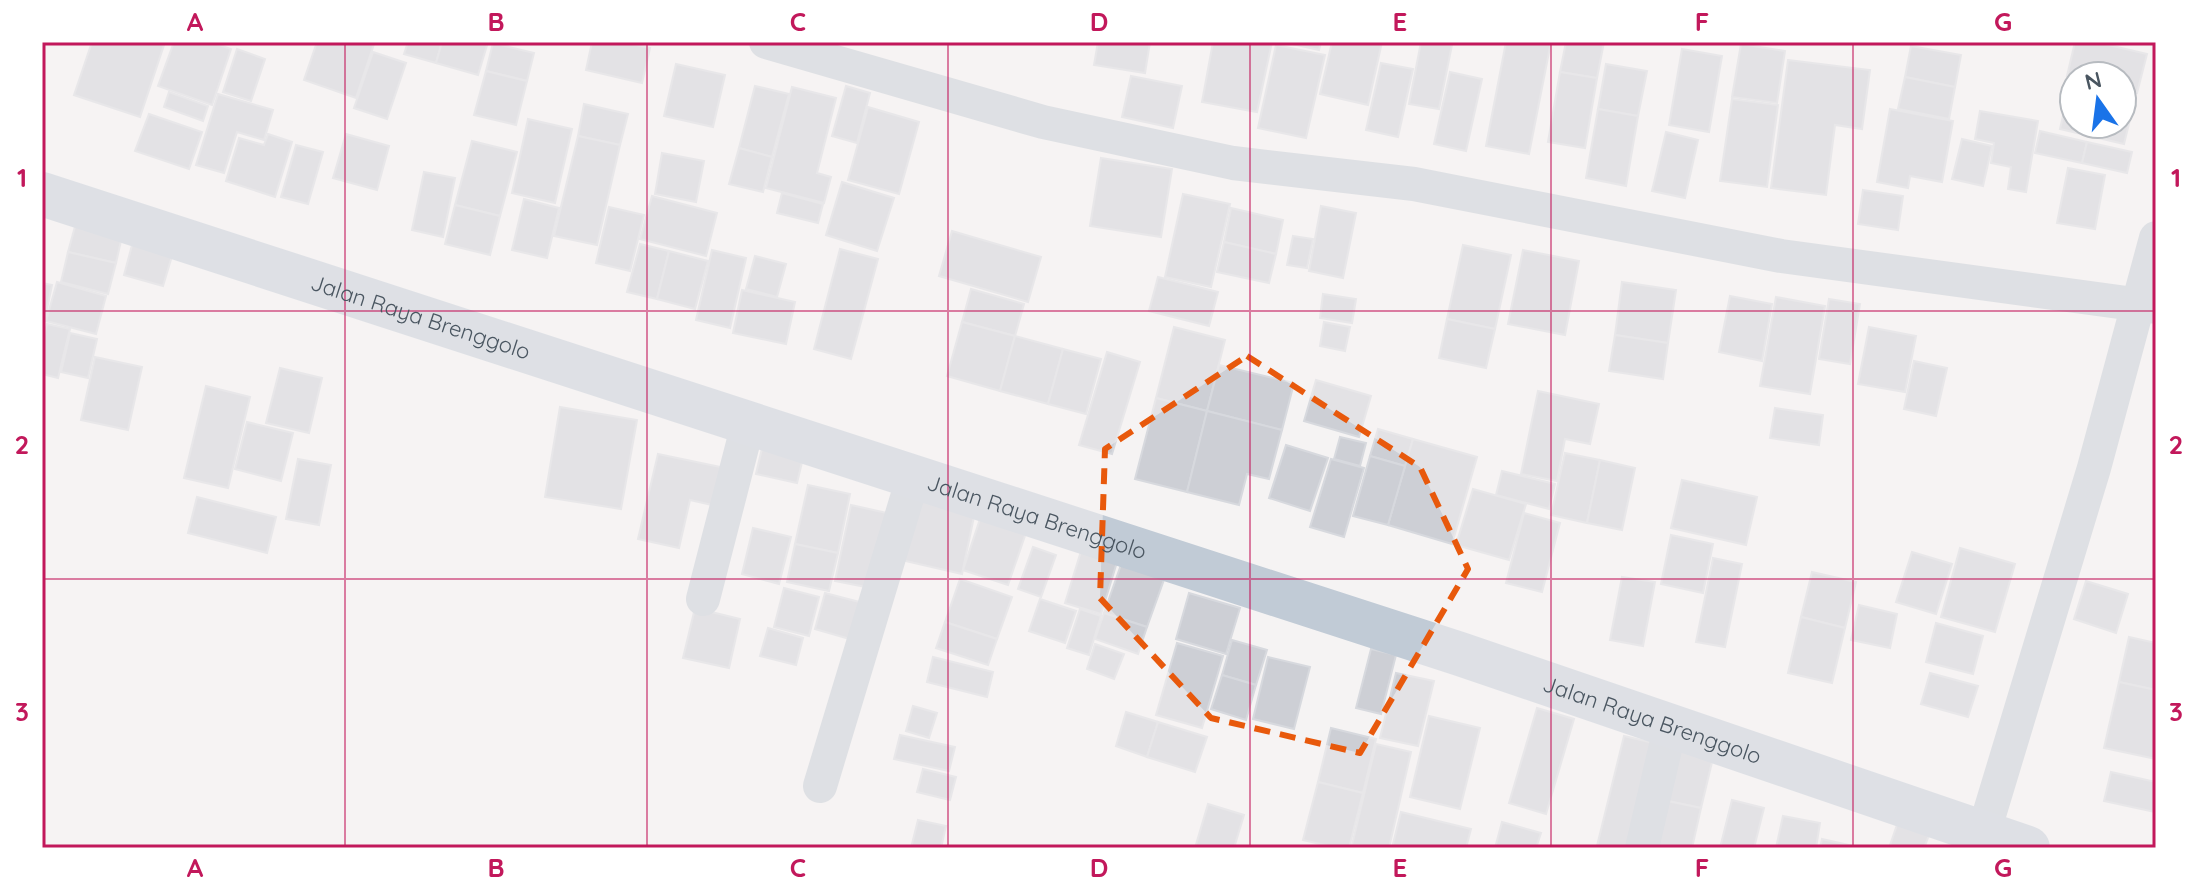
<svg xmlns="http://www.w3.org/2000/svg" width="2198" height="890" font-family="Quicksand,sans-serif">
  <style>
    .building { fill: #cdcfd5; stroke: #d7d9de; stroke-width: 2 }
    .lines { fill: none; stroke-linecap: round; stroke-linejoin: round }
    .minor { stroke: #c1cad2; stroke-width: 34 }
    .secondary { stroke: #c1cbd6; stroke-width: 44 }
    .marked { fill: none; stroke: #e8590c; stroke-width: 6; stroke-dasharray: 16 10; stroke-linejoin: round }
    .grid { fill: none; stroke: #c2185b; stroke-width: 2; stroke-opacity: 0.55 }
    .labels { text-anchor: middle; stroke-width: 8; stroke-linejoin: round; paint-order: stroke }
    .street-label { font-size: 22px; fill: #4a5661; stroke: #fff }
    .neatline { fill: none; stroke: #c2185b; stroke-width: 3 }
    .grid-label { font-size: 26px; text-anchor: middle; font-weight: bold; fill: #c2185b }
  </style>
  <rect width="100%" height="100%" fill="#f5f3f3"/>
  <g class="building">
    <path d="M92 42H165L140 117 74 95Z"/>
    <path d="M174 42H211L231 49 212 105 158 86Z"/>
    <path d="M317 42 374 44 356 98 304 80Z"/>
    <path d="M408 42H442L436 63 404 54Z"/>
    <path d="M442 42H488L478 75 436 63Z"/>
    <path d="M592 42H623L650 48 642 83 586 70Z"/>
    <path d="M1098 42H1150L1145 73 1094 65Z"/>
    <path d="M1213 42H1272L1257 112 1202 102Z"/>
    <path d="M1284 42H1321L1319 50Z"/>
    <path d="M1332 42H1382L1368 105 1320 94Z"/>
    <path d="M1421 42 1452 45 1439 109 1409 104Z"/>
    <path d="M1506 42H1551L1529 154 1486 146Z"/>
    <path d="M1566 42H1604L1597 78 1560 72Z"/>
    <path d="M2075 42H2096L2147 54 2137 93 2122 90V76H2067Z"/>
    <path d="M493 43 534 53 527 81 486 71Z"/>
    <path d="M1741 44 1785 51 1777 103 1732 97Z"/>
    <path d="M1276 45 1325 55 1306 138 1258 128Z"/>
    <path d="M1911 46 1961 55 1955 87 1905 77Z"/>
    <path d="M237 49 265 59 251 101 223 92Z"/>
    <path d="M1682 49 1722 56 1709 132 1669 125Z"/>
    <path d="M373 52 406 63 387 119 354 108Z"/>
    <path d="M1788 60 1870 70 1862 129 1835 125 1826 195 1771 188Z"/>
    <path d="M1381 63 1413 69 1398 137 1366 130Z"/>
    <path d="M676 64 725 75 713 127 664 116Z"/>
    <path d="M1606 64 1647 71 1638 116 1598 109Z"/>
    <path d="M486 71 527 81 516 125 474 115Z"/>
    <path d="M1450 72 1482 79 1466 151 1434 144Z"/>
    <path d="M1560 72 1597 78 1585 148 1548 142Z"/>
    <path d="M1131 76 1182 86 1173 128 1122 117Z"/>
    <path d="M1905 77 1955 87 1949 119 1898 109Z"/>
    <path d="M2070 85 2074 86V124H2122V96L2135 99 2124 144 2060 129Z"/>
    <path d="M755 86 789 94 772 157 739 148Z"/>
    <path d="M846 86 870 93 857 143 832 136Z"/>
    <path d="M792 87 836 98 817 173 831 177 824 203 766 188Z"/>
    <path d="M169 92 208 106 203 121 164 107Z"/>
    <path d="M218 94 273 110 264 140 237 132 224 173 196 165Z"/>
    <path d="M1732 99 1778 105 1767 187 1720 181Z"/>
    <path d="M584 104 628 114 620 145 578 136Z"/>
    <path d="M868 107 919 122 899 194 848 180Z"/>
    <path d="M1598 109 1638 116 1626 186 1586 178Z"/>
    <path d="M1890 109 1953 121 1942 182 1910 176 1908 188 1877 182Z"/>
    <path d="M1980 111 2038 121 2026 192 2008 189 2011 167 1991 163 1994 143 1975 139Z"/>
    <path d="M149 114 202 132 189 169 135 151Z"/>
    <path d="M528 119 572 129 555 203 512 193Z"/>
    <path d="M2040 131 2087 142 2082 163 2035 153Z"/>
    <path d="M1666 132 1698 140 1685 198 1652 191Z"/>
    <path d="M268 134 292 142 275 197 226 181 239 138 264 145Z"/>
    <path d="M346 134 389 146 377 190 333 178Z"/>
    <path d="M578 136 620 145 597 245 554 236Z"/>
    <path d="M1962 139 1992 146 1983 186 1952 179Z"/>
    <path d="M472 141 517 152 500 216 455 205Z"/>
    <path d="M2087 142 2132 152 2127 173 2082 163Z"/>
    <path d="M296 145 323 152 308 204 281 197Z"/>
    <path d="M739 148 772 157 763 192 729 184Z"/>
    <path d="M662 153 704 161 696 202 655 194Z"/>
    <path d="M1101 158 1172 169 1161 237 1090 226Z"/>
    <path d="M2068 168 2105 175 2095 229 2057 223Z"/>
    <path d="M424 172 455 178 443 237 412 230Z"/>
    <path d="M842 182 894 198 877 251 826 235Z"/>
    <path d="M1863 190 1903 196 1898 230 1858 224Z"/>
    <path d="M782 193 823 204 818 223 777 213Z"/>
    <path d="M1183 194 1230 204 1211 287 1165 277Z"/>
    <path d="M652 196 717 213 706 256 640 239Z"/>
    <path d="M524 199 559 208 547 258 512 250Z"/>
    <path d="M455 205 500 216 490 255 445 244Z"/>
    <path d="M1321 206 1356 213 1343 278 1309 271Z"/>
    <path d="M609 207 644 215 630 271 596 263Z"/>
    <path d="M1231 208 1283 220 1276 254 1224 242Z"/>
    <path d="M79 212 125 223 116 263 68 252Z"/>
    <path d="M952 231 1041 257 1028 302 939 276Z"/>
    <path d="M135 234 175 246 163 286 124 275Z"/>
    <path d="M1293 236 1313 239 1307 268 1287 265Z"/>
    <path d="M1224 242 1276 254 1269 283 1217 272Z"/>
    <path d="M640 244 669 251 657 299 627 292Z"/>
    <path d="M1463 245 1511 255 1495 329 1447 319Z"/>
    <path d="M840 249 878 259 851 359 814 349Z"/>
    <path d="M712 250 746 258 730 328 696 320Z"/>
    <path d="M1523 250 1579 261 1565 335 1508 324Z"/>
    <path d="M669 251 708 261 695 309 657 299Z"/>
    <path d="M68 252 116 263 108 294 61 282Z"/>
    <path d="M755 256 786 264 777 297 746 289Z"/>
    <path d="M1158 277 1218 292 1209 326 1149 311Z"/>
    <path d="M57 282 106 296 96 334 46 321Z"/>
    <path d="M1622 282 1676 290 1668 343 1615 335Z"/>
    <path d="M42 283 52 285 42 333Z"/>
    <path d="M971 289 1024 304 1015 336 962 322Z"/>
    <path d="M742 290 795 302 786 344 733 333Z"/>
    <path d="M1323 294 1356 299 1352 323 1320 318Z"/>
    <path d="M1730 296 1772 304 1762 361 1719 352Z"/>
    <path d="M1776 297 1825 306 1810 394 1760 386Z"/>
    <path d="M1829 299 1860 304 1850 364 1819 359Z"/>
    <path d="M1447 319 1495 329 1486 368 1439 358Z"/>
    <path d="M962 322 1015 336 1000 391 947 376Z"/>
    <path d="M1324 322 1350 327 1345 351 1320 346Z"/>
    <path d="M47 324 70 329 58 378 42 374V344Z"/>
    <path d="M1174 327 1225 340 1207 411 1156 398Z"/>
    <path d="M1869 327 1916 336 1905 392 1858 384Z"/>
    <path d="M70 333 97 339 88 378 61 372Z"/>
    <path d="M1615 335 1668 343 1663 379 1609 371Z"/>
    <path d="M1015 336 1063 349 1048 404 1000 391Z"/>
    <path d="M1063 349 1101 359 1086 414 1048 404Z"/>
    <path d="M1107 352 1140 362 1112 454 1079 445Z"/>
    <path d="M95 357 142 367 128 430 81 420Z"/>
    <path d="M1914 361 1947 368 1936 416 1904 409Z"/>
    <path d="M1219 365 1294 383 1282 430 1207 411Z"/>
    <path d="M280 368 322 378 309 433 266 423Z"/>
    <path d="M1316 380 1371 396 1359 437 1304 421Z"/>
    <path d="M206 386 250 397 228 488 184 478Z"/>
    <path d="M1538 391 1599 404 1590 444 1565 439 1557 481 1521 474Z"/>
    <path d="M1156 398 1207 411 1187 492 1135 479Z"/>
    <path d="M560 407 637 420 621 509 545 497Z"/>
    <path d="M1775 408 1823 415 1819 445 1770 438Z"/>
    <path d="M1207 411 1282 430 1269 479 1247 474 1239 505 1187 492Z"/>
    <path d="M247 422 293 433 281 481 235 469Z"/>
    <path d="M1378 429 1413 439 1405 466 1370 456Z"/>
    <path d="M1340 437 1366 443 1360 466 1334 459Z"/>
    <path d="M1413 439 1477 457 1452 544 1388 525Z"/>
    <path d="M763 444 804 454 797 483 756 474Z"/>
    <path d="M1286 445 1328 458 1310 511 1269 498Z"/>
    <path d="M1565 453 1600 460 1587 523 1551 515Z"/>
    <path d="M658 454 730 469 721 507 690 500 679 548 638 539Z"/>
    <path d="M1370 456 1405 466 1388 525 1353 516Z"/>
    <path d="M298 459 331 465 319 525 286 519Z"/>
    <path d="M1331 459 1364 468 1344 537 1310 527Z"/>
    <path d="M1600 460 1635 468 1622 530 1587 523Z"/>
    <path d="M1502 471 1555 484 1549 509 1496 495Z"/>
    <path d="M1682 480 1757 497 1746 545 1671 528Z"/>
    <path d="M808 485 850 494 838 553 795 544Z"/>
    <path d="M1473 489 1526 504 1509 560 1456 545Z"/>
    <path d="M911 493 976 507 962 574 897 559Z"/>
    <path d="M197 497 276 517 267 553 188 533Z"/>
    <path d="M851 505 887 513 871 588 835 581Z"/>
    <path d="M1524 513 1560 523 1542 592 1506 583Z"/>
    <path d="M981 516 1027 530 1008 585 963 570Z"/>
    <path d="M753 528 791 537 779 584 742 574Z"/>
    <path d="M1671 535 1713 544 1703 593 1661 584Z"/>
    <path d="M795 544 838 553 829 591 787 582Z"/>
    <path d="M1033 547 1056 555 1041 597 1018 589Z"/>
    <path d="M1082 548 1118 559 1101 614 1065 603Z"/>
    <path d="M1960 548 2015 564 1995 632 1941 617Z"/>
    <path d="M1912 552 1952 564 1936 614 1896 602Z"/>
    <path d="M1713 558 1742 564 1725 647 1696 642Z"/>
    <path d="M1123 559 1166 574 1147 627 1104 613Z"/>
    <path d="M1812 572 1856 582 1845 628 1801 617Z"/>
    <path d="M1622 577 1655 582 1643 646 1610 640Z"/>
    <path d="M960 579 1012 597 997 639 945 622Z"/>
    <path d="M2086 581 2128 594 2116 633 2074 619Z"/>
    <path d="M784 588 819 597 809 636 774 627Z"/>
    <path d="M825 593 871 605 860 642 815 629Z"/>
    <path d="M1189 593 1240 608 1226 654 1176 639Z"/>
    <path d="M1040 599 1076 611 1065 643 1029 631Z"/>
    <path d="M1859 605 1897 614 1890 648 1851 640Z"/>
    <path d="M695 608 740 619 729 668 683 658Z"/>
    <path d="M1080 609 1101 616 1089 655 1067 648Z"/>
    <path d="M1104 613 1147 627 1138 654 1095 639Z"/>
    <path d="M1801 617 1845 628 1832 683 1788 673Z"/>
    <path d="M945 622 997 639 988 665 936 648Z"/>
    <path d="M1936 623 1983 636 1973 674 1926 662Z"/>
    <path d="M768 628 803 638 796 665 760 656Z"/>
    <path d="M2129 637 2156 643V690L2119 682Z"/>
    <path d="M1232 640 1267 650 1256 685 1222 675Z"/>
    <path d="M1177 643 1223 656 1202 728 1156 715Z"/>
    <path d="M1095 644 1124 654 1114 679 1087 669Z"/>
    <path d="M1371 649 1396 655 1381 714 1356 708Z"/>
    <path d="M933 657 993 672 987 697 927 682Z"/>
    <path d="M1268 657 1310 667 1294 729 1253 719Z"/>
    <path d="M1396 673 1434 681 1418 746 1380 738Z"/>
    <path d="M1930 673 1978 686 1968 717 1921 704Z"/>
    <path d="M1222 675 1256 685 1246 720 1211 709Z"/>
    <path d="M2119 682 2156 690V759L2104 748Z"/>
    <path d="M913 706 937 713 929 738 906 731Z"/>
    <path d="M1537 708 1574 719 1546 814 1509 803Z"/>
    <path d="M1126 712 1158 722 1147 757 1116 746Z"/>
    <path d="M1429 716 1480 728 1460 809 1410 797Z"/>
    <path d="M1158 722 1207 737 1195 772 1147 757Z"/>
    <path d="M1331 728 1376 739 1363 793 1318 782Z"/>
    <path d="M900 735 955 747 949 771 894 759Z"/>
    <path d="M1624 736 1654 743 1629 848H1606L1597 846Z"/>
    <path d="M1376 744 1411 752 1389 848 1352 845Z"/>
    <path d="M1675 749 1713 758 1701 808 1663 800Z"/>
    <path d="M923 769 956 777 950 800 917 792Z"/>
    <path d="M2111 772 2156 782 2155 812 2104 801Z"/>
    <path d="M1318 782 1363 793 1349 848H1337L1303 840Z"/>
    <path d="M1663 800 1701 808 1692 848H1651Z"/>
    <path d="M1732 800 1764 808 1754 848H1720Z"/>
    <path d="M1208 804 1244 815 1234 848H1195Z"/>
    <path d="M1401 812 1471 829 1466 848H1392Z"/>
    <path d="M1783 816 1820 823 1816 848H1776Z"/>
    <path d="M1899 819 1931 830 1924 848H1899L1890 845Z"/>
    <path d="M918 820 946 826 941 848H911Z"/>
    <path d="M1502 822 1541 833 1536 848H1495Z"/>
    <path d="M1822 839 1862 848H1820Z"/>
  </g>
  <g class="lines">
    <g class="minor">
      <path d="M766 42 1043 122 1233 163 1414 184 1781 256 2156 307"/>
      <path d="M703 599 748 424"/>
      <path d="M820 786 913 478"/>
      <path d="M1642 848 1670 728"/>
      <path d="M1979 848 2094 468 2156 238"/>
    </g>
    <path class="secondary" id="s1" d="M42 194 1460 654 2028 848"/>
  </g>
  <path d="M0 0H2198V890H0ZM1247 356 1420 467 1468 569 1360 753 1211 718 1100 598 1105 449Z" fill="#f5f3f3" fill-opacity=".55" fill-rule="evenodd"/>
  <path class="marked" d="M1247 356 1420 467 1468 569 1360 753 1211 718 1100 598 1105 449Z"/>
  <path class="grid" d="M345 42V848M647 42V848M948 42V848M1250 42V848M1551 42V848M1853 42V848M42 311H2156M42 579H2156"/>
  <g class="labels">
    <g class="street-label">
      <text dy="8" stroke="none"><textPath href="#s1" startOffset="398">Jalan Raya Brenggolo</textPath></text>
      <text dy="8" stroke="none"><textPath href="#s1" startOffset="1046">Jalan Raya Brenggolo</textPath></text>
      <text dy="8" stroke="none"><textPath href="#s1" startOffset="1694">Jalan Raya Brenggolo</textPath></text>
    </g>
  </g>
  <rect width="2198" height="890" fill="none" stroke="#ffffff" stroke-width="88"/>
  <g transform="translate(2098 100) rotate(346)"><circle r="38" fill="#ffffff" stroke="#b7bbc0" stroke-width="2"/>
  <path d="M0-6L14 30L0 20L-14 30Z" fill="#1a73e8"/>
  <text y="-12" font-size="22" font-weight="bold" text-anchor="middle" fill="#4a5661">N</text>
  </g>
  <rect x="44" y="44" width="2110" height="802" class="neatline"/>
  <g class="grid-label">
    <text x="195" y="31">A</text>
    <text x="496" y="31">B</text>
    <text x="798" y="31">C</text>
    <text x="1099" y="31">D</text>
    <text x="1400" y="31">E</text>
    <text x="1702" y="31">F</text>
    <text x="2003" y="31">G</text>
    <text x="22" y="187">1</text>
    <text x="2176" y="187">1</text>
    <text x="22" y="454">2</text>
    <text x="2176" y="454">2</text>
    <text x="22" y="721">3</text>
    <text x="2176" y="721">3</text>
    <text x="195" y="877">A</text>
    <text x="496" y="877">B</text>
    <text x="798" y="877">C</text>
    <text x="1099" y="877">D</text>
    <text x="1400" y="877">E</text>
    <text x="1702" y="877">F</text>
    <text x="2003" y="877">G</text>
  </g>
</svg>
